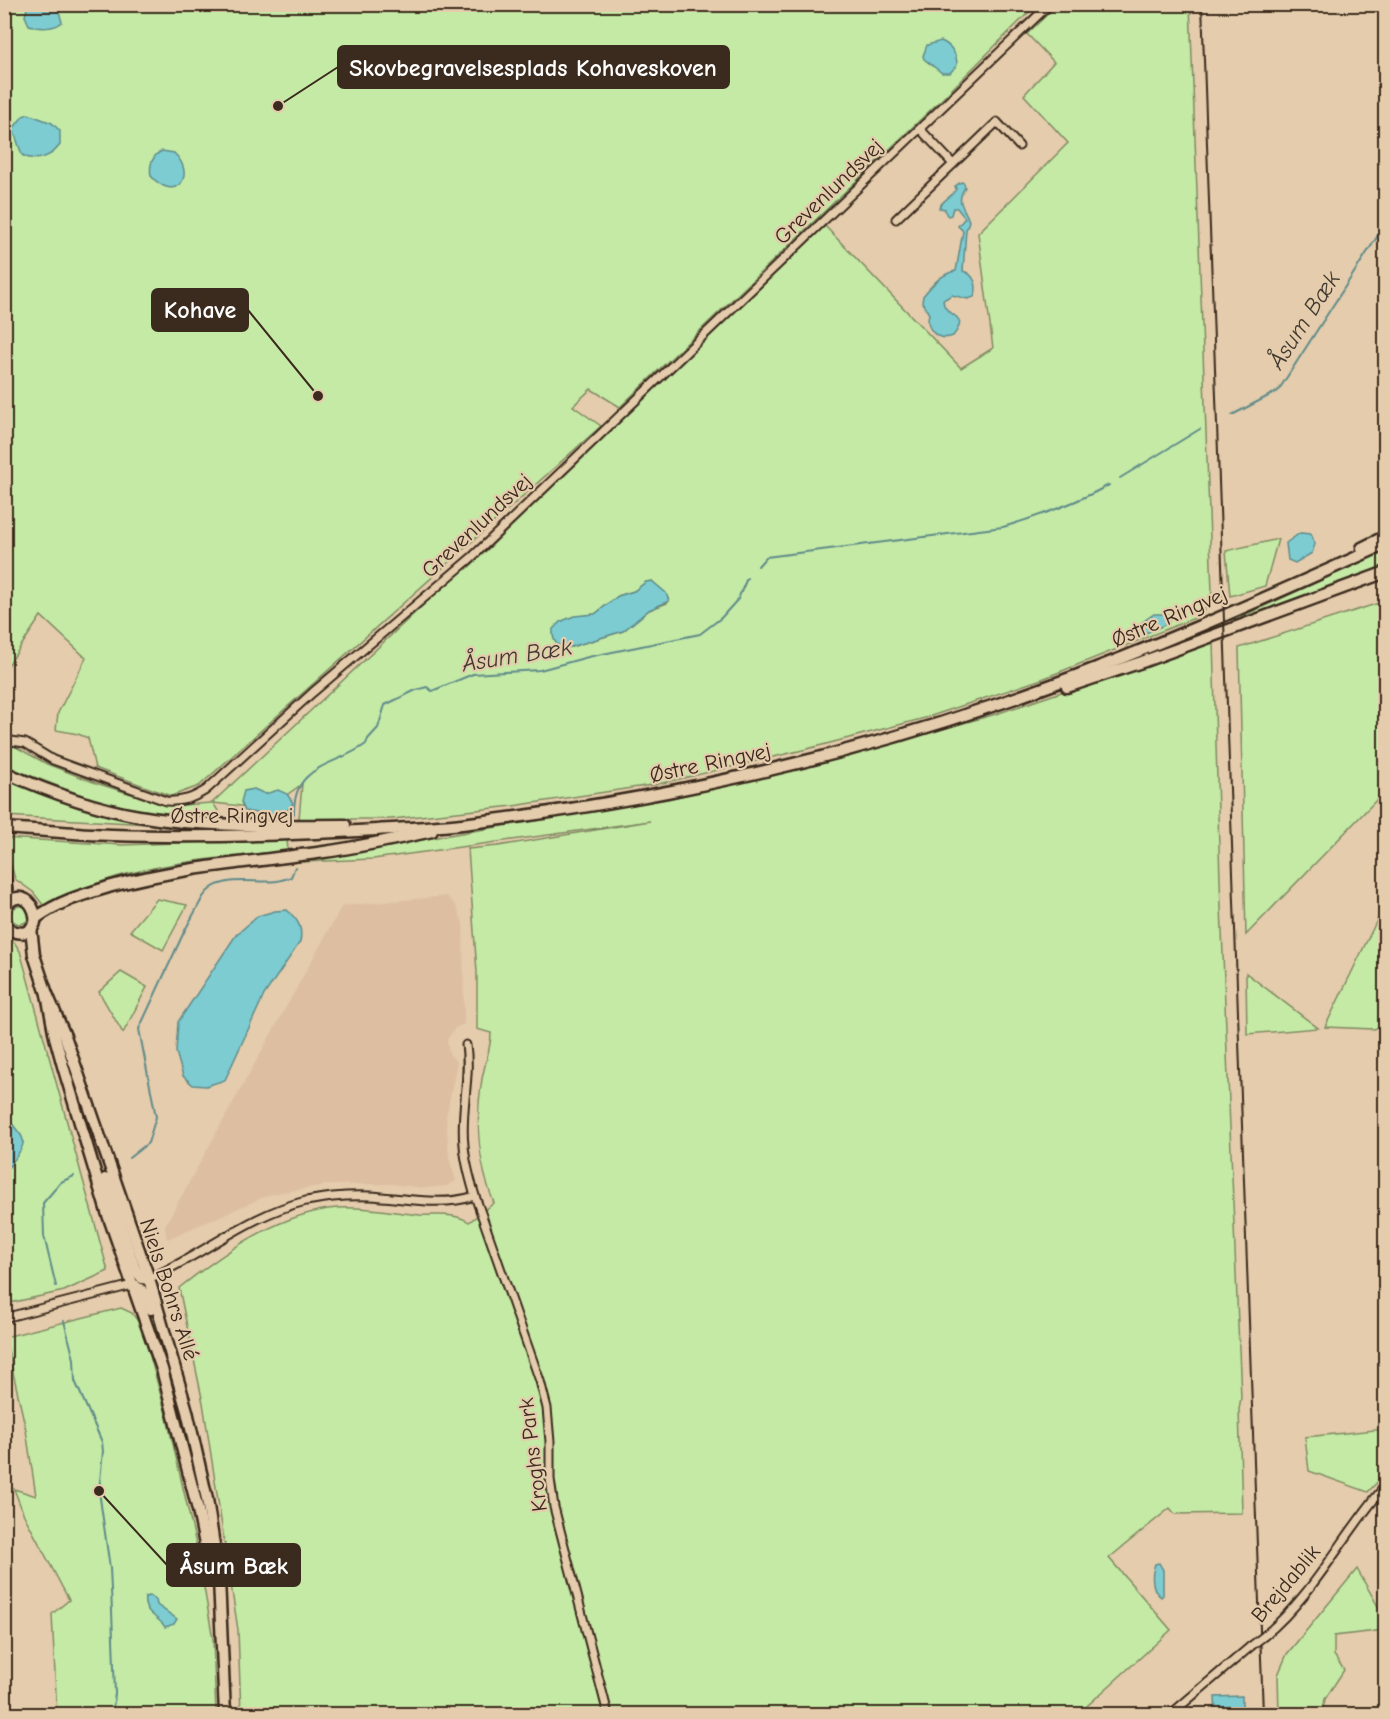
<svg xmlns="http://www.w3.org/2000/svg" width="1390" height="1719" font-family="'Comic Neue',sans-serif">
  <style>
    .built { fill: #ddbea1 }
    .green { fill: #c4eaa5; stroke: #808a62; stroke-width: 1.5; fill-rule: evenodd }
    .water { fill: #7bccd2; stroke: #618b8a; stroke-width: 1.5 }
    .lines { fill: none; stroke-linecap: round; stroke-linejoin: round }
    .stream { stroke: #618b8a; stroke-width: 2 }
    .street-casing { stroke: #3b2a1e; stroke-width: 11 }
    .secondary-casing { stroke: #3b2a1e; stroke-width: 15 }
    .street { stroke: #e4ccac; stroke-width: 7 }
    .secondary { stroke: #e4ccac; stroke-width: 10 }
    .rail { stroke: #3b2a1e; stroke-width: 2 }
    .street-bridge-casing { stroke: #3b2a1e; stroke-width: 11; stroke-linecap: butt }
    .street-bridge { stroke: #e4ccac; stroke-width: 7 }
    .labels { text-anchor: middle; stroke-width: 4.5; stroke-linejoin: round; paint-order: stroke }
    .street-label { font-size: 22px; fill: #3b2a1e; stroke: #e4ccac }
    .water-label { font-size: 24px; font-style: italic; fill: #413a30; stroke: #e4ccac }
    .leader { fill: none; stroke: #3b2a1e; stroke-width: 2 }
    .callout-dot { fill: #3b2a1e; stroke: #e4ccac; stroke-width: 2 }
    .callout { fill: #3b2a1e; stroke: #3b2a1e; stroke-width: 2 }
    .callout-label { font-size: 24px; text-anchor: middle; font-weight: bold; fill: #fff }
  </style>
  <rect width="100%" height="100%" fill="#e4ccac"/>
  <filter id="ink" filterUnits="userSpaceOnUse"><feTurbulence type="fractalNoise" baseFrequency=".0167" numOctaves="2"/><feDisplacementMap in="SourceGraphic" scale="12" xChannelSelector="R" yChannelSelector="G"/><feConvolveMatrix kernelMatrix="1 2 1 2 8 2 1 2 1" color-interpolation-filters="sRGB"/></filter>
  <g filter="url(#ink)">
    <path class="built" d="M447 896 456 906 463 923 464 1024 455 1028 447 1040 449 1054 457 1062 446 1117 449 1158 456 1181 447 1186 424 1188 391 1184 326 1185 271 1194 167 1239 165 1226 342 906Z"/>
    <g class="green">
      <path d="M10 5H1036L943 98 620 407 591 389 573 406 601 426 199 786 171 796 95 768 88 738 78 734 56 730 58 713 86 658 41 616 5 670 4 12Z"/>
      <path d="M1057 5H1190L1212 592 1202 615 1042 679 925 718 807 749 658 784 513 806 392 819H299L302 784 267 809 213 803 223 819 161 814 97 801 5 766 4 743 7 742 47 764 96 783 163 804 182 805 212 803 465 566 467 569 825 226 961 368 993 348 978 233 1068 143 1024 95 1054 62 1027 34ZM652 581 665 593 669 601 667 603 649 610 623 631 571 647 563 648 587 615 595 614 618 596 634 591 646 582Z"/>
      <path d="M1278 539 1265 586 1230 596 1226 551Z"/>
      <path d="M1385 551V568L1232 625V621Z"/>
      <path d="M1385 601V791L1246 935 1239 648Z"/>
      <path d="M1213 641 1220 881 1241 1398 1239 1409 1242 1513 1175 1514 1170 1508 1109 1558 1171 1630 1078 1714H241L238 1630 203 1403 179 1288C222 1254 272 1218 328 1209 358 1205 389 1212 420 1215 436 1216 454 1212 469 1222L494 1203C478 1164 475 1120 482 1079 485 1063 491 1048 491 1033L477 1029V972L468 849 498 846 650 821 373 859 302 862 443 836 668 799 835 759 996 714Z"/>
      <path d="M4 779 79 808 185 826 5 816Z"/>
      <path d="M4 838 122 845 287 839 288 851C236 856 177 861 127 874 99 881 71 894 44 906L33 892 15 879 5 844Z"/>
      <path d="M157 899 187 905 163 950 130 931Z"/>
      <circle cx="20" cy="915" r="9"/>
      <path d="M1381 912 1386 913 1385 1025 1374 1029 1325 1027Z"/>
      <path d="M4 936 14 942 20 951 108 1271 64 1291 5 1304Z"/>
      <path d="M121 972 147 987 123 1033 99 992Z"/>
      <path d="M1246 973 1318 1028 1247 1034Z"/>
      <path d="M121 1308 132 1313 142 1327 167 1418 198 1553 213 1639 216 1714H57L52 1614 69 1600 24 1515 14 1489 36 1496 26 1430 5 1337Z"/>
      <path d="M1385 1429V1474L1368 1492 1309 1471 1305 1437Z"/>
      <path d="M1357 1569 1385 1619V1630L1334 1636V1655L1344 1670 1325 1699 1322 1714H1279L1278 1675 1287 1654Z"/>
    </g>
    <g class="water">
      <path d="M28 4 57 5 62 22C55 29 39 29 29 25L25 16Z"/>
      <path d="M941 41C951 45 957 54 957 65L950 73H942L924 59 923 56 927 45Z"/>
      <path d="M28 114 52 123 60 131V145C51 157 36 163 22 155L13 129 23 116Z"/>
      <path d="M162 151 174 153C198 176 175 204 151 176 149 166 152 155 162 151Z"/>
      <path d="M961 182 964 183 965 187C955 204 964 205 969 221L966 230 963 271C974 274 979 286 974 297L968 299 952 295 943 300C944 319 972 312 953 336 937 342 925 329 929 314L922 302 923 296C932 285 942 273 956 271L963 231 958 226 965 218 957 208H953L951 215 948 216 946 214 945 209 939 208C942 200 951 198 956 189L955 186Z"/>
      <path d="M1300 533 1311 534 1315 544 1312 553 1295 563 1288 560 1286 543Z"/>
      <path d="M652 581 666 593 669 601 649 610 623 631 571 647C557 648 552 642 553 629L560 622 574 616 595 614 618 596 634 591 646 582Z"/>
      <path d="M1154 614H1168L1170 619 1167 624 1146 633H1139L1141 623Z"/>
      <path d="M254 789 265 794 278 790 287 794 293 803 286 813 273 816 245 811 241 802 244 791Z"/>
      <path d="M287 910C298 920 303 927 300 942L264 995 225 1080 206 1086 193 1085 183 1076 176 1052 178 1022 236 935 258 916 275 911Z"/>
      <path d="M4 1112C22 1142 34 1134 9 1167L5 1166Z"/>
      <path d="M1159 1563 1163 1570V1595L1161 1597C1151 1590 1151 1575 1155 1564Z"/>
      <path d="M150 1596 156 1600 157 1605 177 1619 174 1624 165 1627C158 1616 142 1613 145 1597Z"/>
      <path d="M1242 1696V1714H1216L1215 1697Z"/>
    </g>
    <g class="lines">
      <g class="stream">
        <path d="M1232 415 1278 391 1386 223"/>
        <path d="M1120 478 1200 429"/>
        <path d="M758 566 766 557 1003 527C1040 516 1076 503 1109 485"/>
        <path d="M294 814C293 763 335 767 366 744L368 739 378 728 385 705 416 690 427 687 432 691 473 674 540 670 588 657 700 634 721 618 738 599 747 578"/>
        <path d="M129 1158 148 1143 156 1117 139 1029 184 932 203 897C218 873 254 884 277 881 281 880 286 879 291 877L295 867"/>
        <path d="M56 1286 44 1236 43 1203 61 1182 74 1176"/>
        <path d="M64 1321 74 1359 75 1381 102 1442 103 1451 99 1491 110 1568 112 1611 115 1694 112 1714"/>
      </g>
      <defs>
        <g id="street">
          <path d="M920 129 953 164"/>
          <path d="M896 219 997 122 1019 146"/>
          <path d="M4 740 25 743 53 760 166 801C183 802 193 798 206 790L312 693 471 558 1050 4"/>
          <path d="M466 1045C471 1078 460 1111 464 1145 465 1162 470 1179 475 1196L540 1381 547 1408 550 1442V1479L554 1507 608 1714"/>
          <path d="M146 1280C201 1257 247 1215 306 1201 327 1197 350 1195 370 1196 406 1198 440 1207 475 1196"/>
          <path d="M4 1318 136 1284"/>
          <path d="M1264 1636C1314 1595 1344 1533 1386 1485"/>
          <path d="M1171 1714 1251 1646"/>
        </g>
        <g id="secondary">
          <path d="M1362 548 1386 536"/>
          <path d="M1067 687 1142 662 1386 572"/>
          <path d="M4 772C47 791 93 808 139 816 207 828 276 825 345 825"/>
          <path d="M4 828C40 830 76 834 112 835 200 838 289 835 377 830 408 828 440 827 470 823 650 801 830 762 1001 703 1132 658 1259 601 1386 544"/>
          <path d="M4 871 8 903"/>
          <path d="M4 908C30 872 55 944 12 931L4 924"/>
          <path d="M36 918C59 901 85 894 112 886 181 867 253 862 324 852 360 847 396 839 432 831"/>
          <path d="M31 928 34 955 47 994 55 1037 63 1066 107 1212 162 1369 198 1510 211 1574"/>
          <path d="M47 994 65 1036 149 1279 187 1411 207 1499 219 1579 225 1714"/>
          <path d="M105 1179 135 1269 142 1278 149 1279"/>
          <path d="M132 1285C144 1289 147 1296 151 1309"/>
        </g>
      </defs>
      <use href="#street" class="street-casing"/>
      <use href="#secondary" class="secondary-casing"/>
      <use href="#street" class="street"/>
      <use href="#secondary" class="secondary"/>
      <path class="rail" d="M1202 4 1263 1714"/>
      <defs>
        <path id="street-bridge" d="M1251 1646 1264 1636"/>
      </defs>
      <use href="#street-bridge" class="street-bridge-casing"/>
      <use href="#street-bridge" class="street-bridge"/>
    </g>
  </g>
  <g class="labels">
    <g class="street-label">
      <text transform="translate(828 191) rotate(-44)" y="8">Grevenlundsvej</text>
      <text transform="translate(476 525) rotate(-43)" y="8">Grevenlundsvej</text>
      <text transform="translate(1169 616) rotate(-23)" y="8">Østre Ringvej</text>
      <text transform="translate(710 762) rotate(-12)" y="8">Østre Ringvej</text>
      <text x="232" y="823">Østre Ringvej</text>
      <text transform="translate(170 1289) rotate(72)" y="8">Niels Bohrs Allé</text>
      <text transform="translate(532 1455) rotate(-97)" y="8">Kroghs Park</text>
      <text transform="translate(1285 1583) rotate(-50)" y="8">Brejdablik</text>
    </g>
    <g class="water-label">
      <text transform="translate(1304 320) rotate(-57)" y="8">Åsum Bæk</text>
      <text transform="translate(517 655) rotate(-9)" y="8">Åsum Bæk</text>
    </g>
  </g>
  <path class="leader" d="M278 106L338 67M318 396L248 310M99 1491L167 1565"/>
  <g class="callout-dot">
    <circle cx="278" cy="106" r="6"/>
    <circle cx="318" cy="396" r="6"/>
    <circle cx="99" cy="1491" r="6"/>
  </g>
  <g class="callout">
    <rect x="338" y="46" width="391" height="42" rx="6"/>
    <rect x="152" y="289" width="96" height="42" rx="6"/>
    <rect x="167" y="1544" width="133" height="42" rx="6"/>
  </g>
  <g class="callout-label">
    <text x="533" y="76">Skovbegravelsesplads Kohaveskoven</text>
    <text x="200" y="318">Kohave</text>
    <text x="234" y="1574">Åsum Bæk</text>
  </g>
  <rect width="1390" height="1719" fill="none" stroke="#e4ccac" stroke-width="24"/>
  <rect x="12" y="12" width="1366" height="1695" fill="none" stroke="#3b2a1e" stroke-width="2" filter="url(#ink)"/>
</svg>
